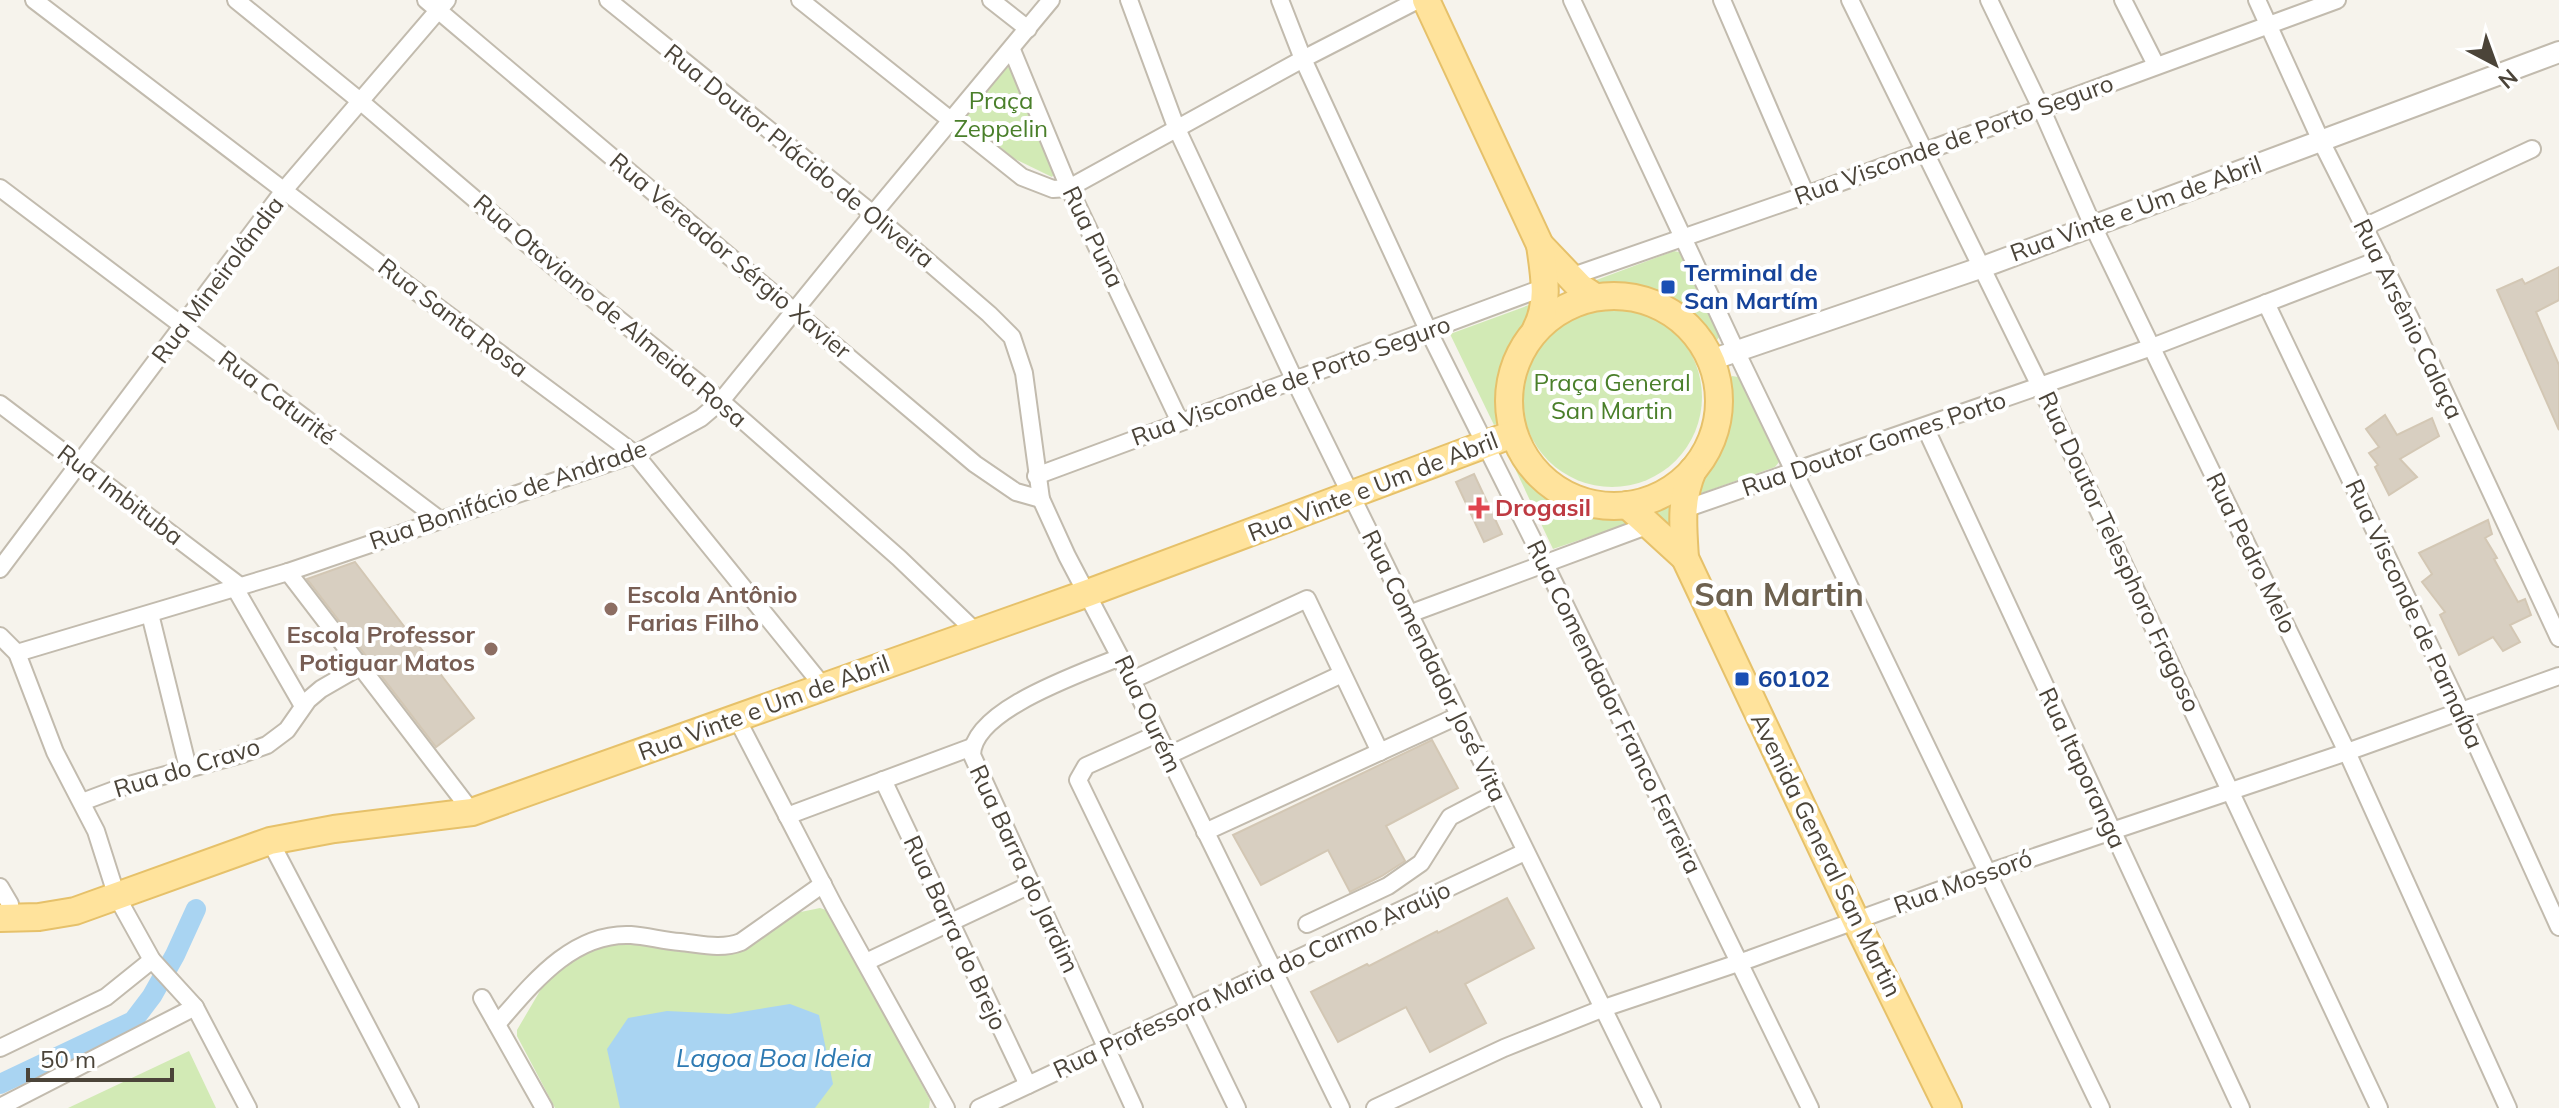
<svg xmlns="http://www.w3.org/2000/svg" width="2559" height="1108" font-family="Mulish,sans-serif">
  <style>
    .green { fill: #d2eab5 }
    .water { fill: #a9d4f2 }
    .lines { fill: none; stroke-linecap: round; stroke-linejoin: round }
    .canal { stroke: #a9d4f2; stroke-width: 20 }
    .building { fill: #d8cfc1; stroke: #d3c7b4; stroke-width: 2 }
    .minor-casing { stroke: #c2bbae; stroke-width: 20 }
    .tertiary-casing { stroke: #c2bbae; stroke-width: 24 }
    .primary-casing { stroke: #e6c16a; stroke-width: 30 }
    .minor { stroke: #fff; stroke-width: 16 }
    .tertiary { stroke: #fff; stroke-width: 20 }
    .primary { stroke: #ffe39c; stroke-width: 26 }
    .transit-dot { fill: #1a4fb4; stroke: #fff; stroke-width: 3 }
    .health-dot { fill: #e0444e; stroke: #fff; stroke-width: 3 }
    .education-dot { fill: #8d6e63; stroke: #fff; stroke-width: 3 }
    .labels { text-anchor: middle; stroke-width: 8; stroke-linejoin: round; paint-order: stroke }
    .park-label { font-size: 24px; fill: #4a7f2a; stroke: #fff }
    .street-label { font-size: 24px; fill: #4b4439; stroke: #fff }
    .transit-label { font-size: 24px; font-weight: bold; fill: #164399; stroke: #fff; text-anchor: start }
    .health-label { font-size: 24px; font-weight: bold; fill: #be3a42; stroke: #fff; text-anchor: start }
    .education-label { font-size: 24px; font-weight: bold; fill: #785e54; stroke: #fff; text-anchor: start }
    .water-label { font-size: 26px; font-style: italic; fill: #2e7ab2; stroke: #fff }
    .district-label { font-size: 32px; font-weight: bold; fill: #6e6250; stroke: #fff }
  </style>
  <rect width="100%" height="100%" fill="#f6f3ec"/>
  <g class="green">
    <path d="M1009 67 1054 174 1052 177 1013 158 967 118V113L1004 69Z"/>
    <path d="M1674 251 1683 253 1720 336 1717 340C1706 335 1697 318 1686 310 1653 283 1628 287 1591 282Z"/>
    <path d="M1540 301C1512 341 1491 370 1500 422L1494 425 1450 334Z"/>
    <circle cx="1612" cy="397" r="90"/>
    <path d="M1732 376 1738 377 1742 382 1779 462 1775 467 1699 494 1694 485 1724 431 1729 404V379Z"/>
    <path d="M1510 458H1513C1547 501 1577 512 1630 514L1633 522 1553 549Z"/>
    <path d="M1672 496V529L1652 507Z"/>
    <path d="M820 908 829 911 930 1100 929 1108H555L517 1036V1030L544 984 571 960 601 946 631 940 710 951 791 914Z"/>
    <path d="M189 1051 216 1108H68Z"/>
  </g>
  <path class="water" d="M790 1004 819 1015 833 1084 815 1108H620L607 1049 628 1018 667 1011 729 1014Z"/>
  <g class="lines">
    <path class="canal" d="M0 1084 133 1021 152 996 175 955 196 909"/>
  </g>
  <g class="building">
    <path d="M2559 267V300L2536 312 2559 365V430L2497 290 2522 279 2525 284Z"/>
    <path d="M2385 415 2397 435 2432 418 2439 436 2400 459 2417 477 2389 495 2375 467 2378 465 2369 453 2379 447 2366 429Z"/>
    <path d="M1474 474 1502 534 1484 542 1456 482Z"/>
    <path d="M2488 520 2492 534 2485 538 2497 558 2494 559 2518 602 2525 599 2531 615 2510 625 2520 642 2503 651 2493 637 2459 655 2440 615 2445 612 2422 582 2432 574 2419 553Z"/>
    <path d="M355 562 474 718 436 747 307 579Z"/>
    <path d="M1432 740 1458 788 1386 826 1405 861 1382 876 1350 892 1328 850 1261 885 1233 835Z"/>
    <path d="M1507 898 1534 948 1465 984 1486 1023 1430 1052 1406 1007 1338 1042 1311 992 1367 964 1369 966 1437 931 1438 933Z"/>
  </g>
  <g class="lines">
    <defs>
      <g id="minor">
        <path d="M34 0 409 286 635 454 823 686"/>
        <path d="M236 0 360 101 567 278 721 401 899 558 976 632"/>
        <path d="M426 0 975 464 1016 492 1041 499"/>
        <path d="M608 0 873 214 989 314 1012 337 1024 373 1041 499 1067 556 1120 657 1341 1108"/>
        <path d="M800 0 1022 177 1053 189 1069 188 1303 59 1418 0"/>
        <path d="M991 0 1028 29"/>
        <path d="M1129 0 1176 127 1295 381 1652 1108"/>
        <path d="M1280 0 1303 59 1428 330 1545 564 1810 1108"/>
        <path d="M1572 0 1736 351 2101 1108"/>
        <path d="M1722 0 1806 195"/>
        <path d="M1850 0 2040 386 2379 1108"/>
        <path d="M1989 0 2041 108 2093 226 2347 752 2508 1108"/>
        <path d="M2123 0 2156 65"/>
        <path d="M2257 0 2321 141 2409 316 2559 638"/>
        <path d="M1012 50 1069 188 1180 422"/>
        <path d="M0 188 440 520"/>
        <path d="M2364 227 2532 149"/>
        <path d="M1570 277 1806 195 2337 0"/>
        <path d="M2266 303 2461 711 2559 927"/>
        <path d="M0 404 240 586"/>
        <path d="M1925 427 2241 1108"/>
        <path d="M1036 476 1545 287"/>
        <path d="M1682 510 2152 347 2381 259"/>
        <path d="M0 569 285 189 447 0"/>
        <path d="M288 572 472 812"/>
        <path d="M235 588 303 706"/>
        <path d="M150 614 188 768"/>
        <path d="M1409 614 1649 525"/>
        <path d="M0 636 17 653 55 752 96 831 117 897 152 960 195 1007 248 1108"/>
        <path d="M17 653 288 572 635 454 701 418 721 401 873 214 1051 0"/>
        <path d="M1120 657C1083 673 973 709 972 755L1134 1108"/>
        <path d="M1132 680 1307 599 1380 752"/>
        <path d="M737 719 834 906 946 1108"/>
        <path d="M1157 734 1086 766 1078 780 1237 1108"/>
        <path d="M1167 756 1342 674"/>
        <path d="M883 780 1028 1085"/>
        <path d="M82 802 122 787 242 754 267 745 287 730 308 700 321 689 359 667"/>
        <path d="M787 816 972 747"/>
        <path d="M1205 832 1458 716"/>
        <path d="M270 841 410 1108"/>
        <path d="M0 887 10 904 11 919"/>
        <path d="M1307 924 1388 886 1421 863 1450 817 1496 793"/>
        <path d="M866 962 1030 885"/>
        <path d="M482 998 544 1108"/>
        <path d="M497 1024C532 984 572 932 631 935 647 936 664 941 680 942 700 944 721 950 741 942L823 884"/>
        <path d="M0 1048 106 997 152 960"/>
        <path d="M0 1107 195 1007"/>
        <path d="M979 1108 1525 852"/>
        <path d="M1375 1108 1504 1048 1604 1008 1750 959 1987 873 2347 752 2559 676"/>
      </g>
      <path id="tertiary" d="M1711 360 1983 267 2559 52"/>
      <g id="primary">
        <path d="M1426 0 1540 245 1580 287 1595 297"/>
        <circle cx="1614" cy="401" r="105"/>
        <path d="M1536 329C1550 302 1544 274 1540 245"/>
        <path d="M1693 470C1680 500 1683 526 1685 558L1856 921 1948 1108"/>
        <path d="M1627 505 1685 558"/>
        <path d="M0 918 39 917 75 911 270 841 334 829 472 812 1088 593 1513 434"/>
      </g>
    </defs>
    <use href="#minor" class="minor-casing"/>
    <use href="#tertiary" class="tertiary-casing"/>
    <use href="#primary" class="primary-casing"/>
    <use href="#minor" class="minor"/>
    <use href="#tertiary" class="tertiary"/>
    <use href="#primary" class="primary"/>
  </g>
  <g class="transit-dot">
    <rect x="1660" y="279" width="16" height="16" rx="4"/>
    <rect x="1734" y="671" width="16" height="16" rx="4"/>
  </g>
  <path class="health-dot" d="M1475 496h8v8h8v8h-8v8h-8v-8h-8v-8h8z"/>
  <g class="education-dot">
    <circle cx="611" cy="609" r="8"/>
    <circle cx="491" cy="649" r="8"/>
  </g>
  <g class="labels">
    <g class="park-label">
      <text x="1001" y="109">Praça<tspan x="1001" dy="28">Zeppelin</tspan></text>
      <text x="1612" y="391">Praça General<tspan x="1612" dy="28">San Martin</tspan></text>
    </g>
    <g class="street-label">
      <text transform="translate(1954 140) rotate(-20)" y="8">Rua Visconde de Porto Seguro</text>
      <text transform="translate(799 156) rotate(39)" y="8">Rua Doutor Plácido de Oliveira</text>
      <text transform="translate(2136 209) rotate(-20)" y="8">Rua Vinte e Um de Abril</text>
      <text transform="translate(1093 237) rotate(64)" y="8">Rua Puna</text>
      <text transform="translate(730 256) rotate(40)" y="8">Rua Vereador Sérgio Xavier</text>
      <text transform="translate(218 280) rotate(-53)" y="8">Rua Mineirolândia</text>
      <text transform="translate(610 311) rotate(40)" y="8">Rua Otaviano de Almeida Rosa</text>
      <text transform="translate(453 318) rotate(37)" y="8">Rua Santa Rosa</text>
      <text transform="translate(2408 319) rotate(64)" y="8">Rua Arsênio Calaça</text>
      <text transform="translate(1291 381) rotate(-20)" y="8">Rua Visconde de Porto Seguro</text>
      <text transform="translate(277 398) rotate(37)" y="8">Rua Caturité</text>
      <text transform="translate(1874 444) rotate(-19)" y="8">Rua Doutor Gomes Porto</text>
      <text transform="translate(1373 487) rotate(-21)" y="8">Rua Vinte e Um de Abril</text>
      <text transform="translate(120 495) rotate(37)" y="8">Rua Imbituba</text>
      <text transform="translate(508 495) rotate(-19)" y="8">Rua Bonifácio de Andrade</text>
      <text transform="translate(2119 552) rotate(65)" y="8">Rua Doutor Telesphoro Fragoso</text>
      <text transform="translate(2251 553) rotate(64)" y="8">Rua Pedro Melo</text>
      <text transform="translate(2414 614) rotate(65)" y="8">Rua Visconde de Parnaíba</text>
      <text transform="translate(1434 666) rotate(64)" y="8">Rua Comendador José Vita</text>
      <text transform="translate(1614 707) rotate(64)" y="8">Rua Comendador Franco Ferreira</text>
      <text transform="translate(764 708) rotate(-20)" y="8">Rua Vinte e Um de Abril</text>
      <text transform="translate(1148 714) rotate(65)" y="8">Rua Ourém</text>
      <text transform="translate(187 768) rotate(-17)" y="8">Rua do Cravo</text>
      <text transform="translate(2082 768) rotate(65)" y="8">Rua Itaporanga</text>
      <text transform="translate(1826 855) rotate(64)" y="8">Avenida General San Martin</text>
      <text transform="translate(1024 869) rotate(65)" y="8">Rua Barra do Jardim</text>
      <text transform="translate(1963 882) rotate(-20)" y="8">Rua Mossoró</text>
      <text transform="translate(955 933) rotate(65)" y="8">Rua Barra do Brejo</text>
      <text transform="translate(1252 980) rotate(-25)" y="8">Rua Professora Maria do Carmo Araújo</text>
    </g>
    <g class="transit-label">
      <text x="1684" y="281">Terminal de<tspan x="1684" dy="28">San Martím</tspan></text>
      <text x="1758" y="687">60102</text>
    </g>
    <g class="health-label">
      <text x="1495" y="516">Drogasil</text>
    </g>
    <g class="education-label">
      <text x="627" y="603">Escola Antônio<tspan x="627" dy="28">Farias Filho</tspan></text>
      <text x="475" y="643" text-anchor="end">Escola Professor<tspan x="475" dy="28">Potiguar Matos</tspan></text>
    </g>
    <g class="water-label">
      <text x="774" y="1067">Lagoa Boa Ideia</text>
    </g>
    <g class="district-label">
      <text x="1779" y="606">San Martin</text>
    </g>
  </g>
  <g transform="translate(2495 64) rotate(139)" stroke="#ffffff" stroke-width="6" paint-order="stroke">
  <path d="M0-6L14 30L0 20L-14 30Z" fill="#4b4439"/>
  <text y="-12" font-size="22" font-weight="bold" text-anchor="middle" fill="#4b4439">N</text>
  </g>
  <path d="M28 1068v12h144v-12" fill="none" stroke="#4b4439" stroke-width="4"/>
  <text x="40" y="1068" font-size="24" fill="#4b4439" stroke="#ffffff" stroke-width="6" paint-order="stroke">50 m</text>
</svg>
